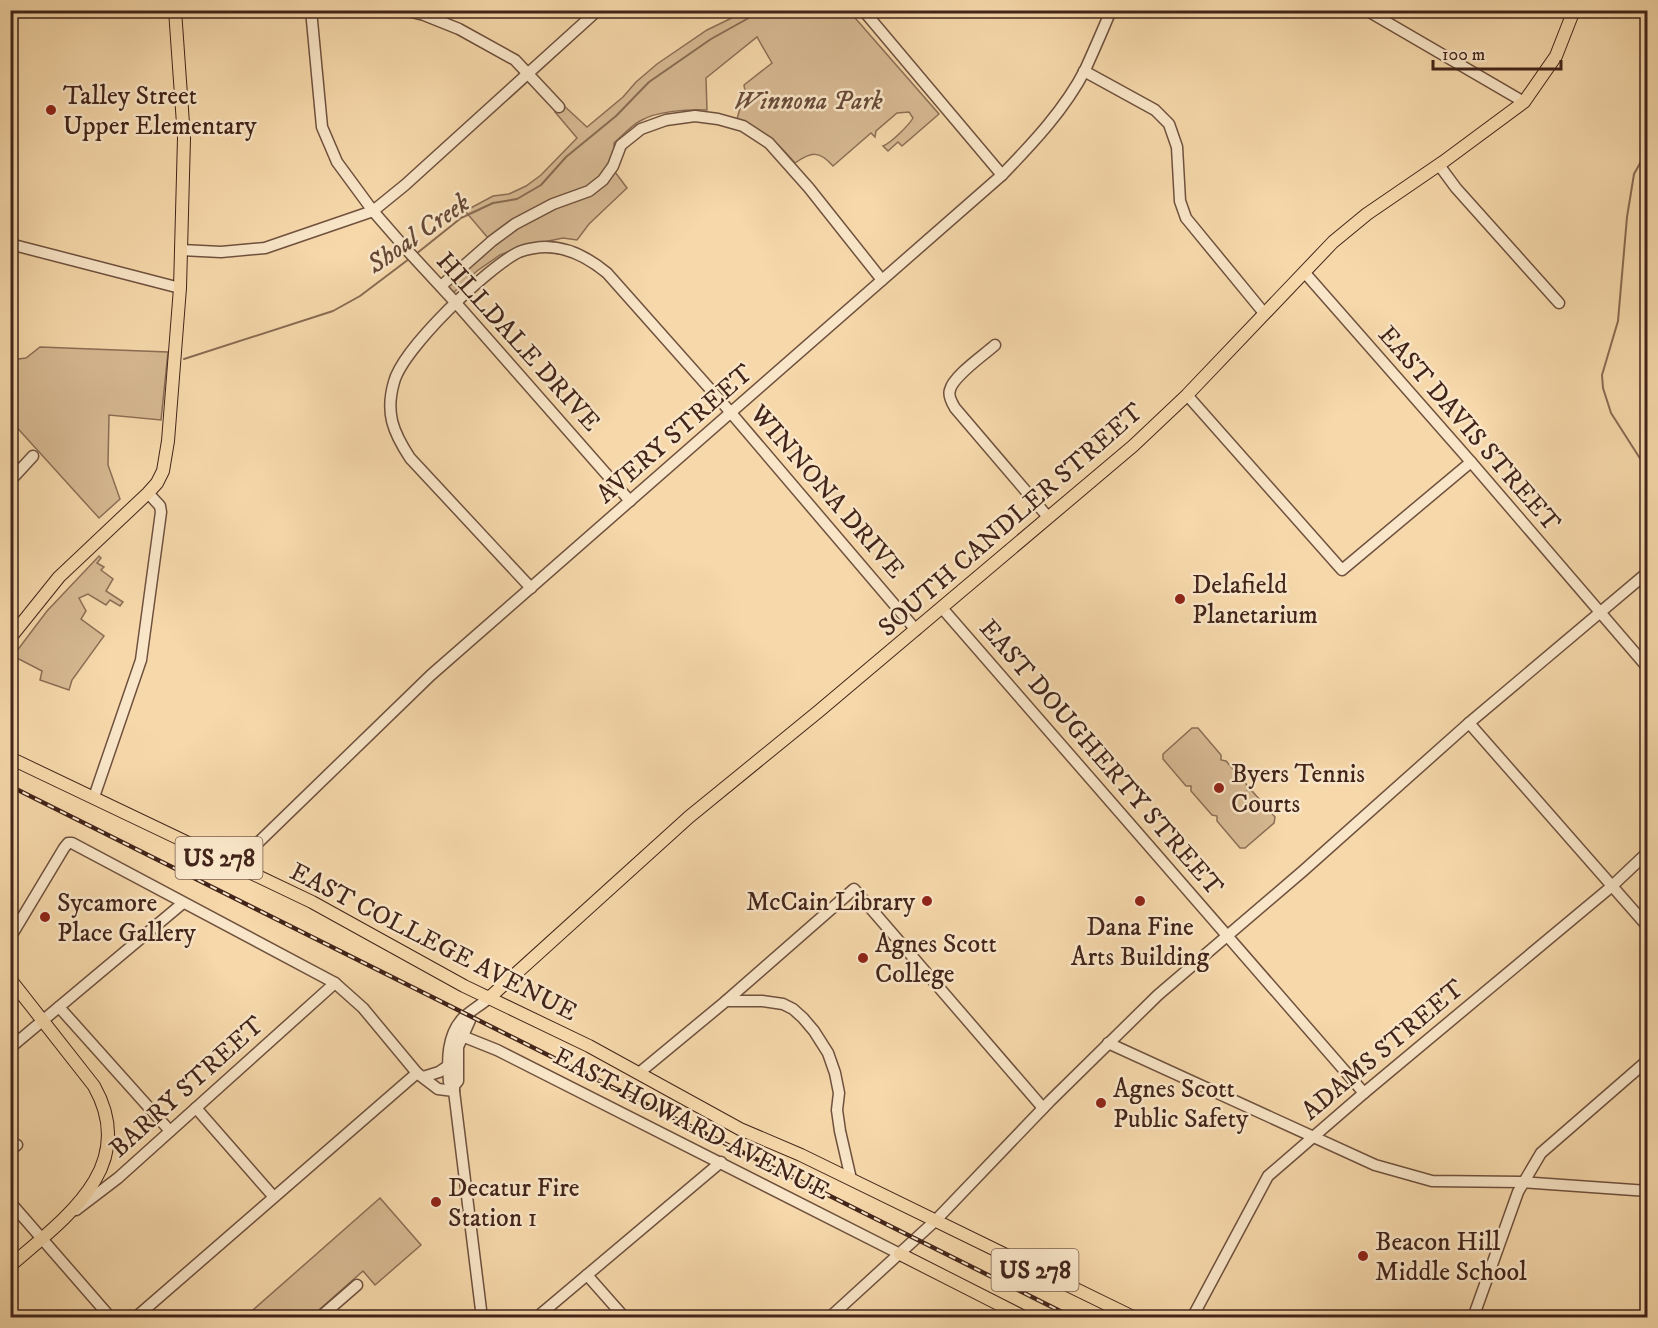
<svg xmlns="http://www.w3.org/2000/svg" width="1658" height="1328" font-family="'IM FELL DW Pica',serif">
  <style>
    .green { fill: #d7b992; stroke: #8c6e56; stroke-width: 1.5 }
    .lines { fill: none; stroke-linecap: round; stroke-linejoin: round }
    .stream { stroke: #896b53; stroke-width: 2 }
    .minor-casing { stroke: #6f513e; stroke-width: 13 }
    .major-casing { stroke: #42241a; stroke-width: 14 }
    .minor { stroke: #f9e6c8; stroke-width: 10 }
    .major { stroke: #f6d8aa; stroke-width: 12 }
    .rail-casing { stroke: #42241a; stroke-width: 4.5 }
    .rail { stroke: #f9e6c8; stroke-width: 2; stroke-dasharray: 7; stroke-linecap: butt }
    .poi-dot { fill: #8f2418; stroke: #f9e6c8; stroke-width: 2 }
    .labels { text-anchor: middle; stroke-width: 5; stroke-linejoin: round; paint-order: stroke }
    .shield { fill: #f9e6c8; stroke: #795e4e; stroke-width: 1.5 }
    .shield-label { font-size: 24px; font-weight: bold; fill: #42241a }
    .poi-label { font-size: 26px; fill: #42241a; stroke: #f9e6c8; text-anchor: start }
    .park-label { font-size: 26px; font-style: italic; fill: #674938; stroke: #f9e6c8 }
    .street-label { font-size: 26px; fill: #42241a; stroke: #f9e6c8 }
    .water-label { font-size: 27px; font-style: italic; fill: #664836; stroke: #f9e6c8 }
  </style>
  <rect width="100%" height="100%" fill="#f6d8aa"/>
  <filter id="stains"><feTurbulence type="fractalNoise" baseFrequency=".00333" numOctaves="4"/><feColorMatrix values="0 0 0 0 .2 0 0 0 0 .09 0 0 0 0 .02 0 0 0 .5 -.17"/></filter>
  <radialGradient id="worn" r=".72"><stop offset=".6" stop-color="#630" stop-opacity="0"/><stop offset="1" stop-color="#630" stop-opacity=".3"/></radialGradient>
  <g class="green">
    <path d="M746 11H849L939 114 902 146 898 142 888 151 883 146C891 143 909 125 913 118L909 112 897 113 876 131 875 137 871 133 833 166C819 150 811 152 795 163 777 142 764 130 737 119L745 91 744 85 772 63 757 37 706 78 707 110C689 109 656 111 640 121 631 126 622 136 614 143L615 172 627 188 589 224 577 240 563 238 520 247 500 255 477 271 453 293 442 281 488 238 465 211 493 196 509 194 526 186 541 175 577 138 555 112 562 104 587 127 623 97 636 82 657 64 707 30Z"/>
    <path d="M40 347 168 352 161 420 109 415 108 465 120 499 99 518 11 421V360L26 358Z"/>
    <path d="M99 556 101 558 97 563 104 567 101 570 113 579 106 591 123 602 120 606 110 600 106 605 88 594 79 598 86 611 81 619 104 636 72 680 69 690 40 680 42 671 13 656 47 611Z"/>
    <path d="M1192 728H1198L1221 755V760L1226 761 1247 785V790L1252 791 1275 817 1274 823 1245 848H1240L1217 821V816L1212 815 1191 791V786H1186L1163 759V754Z"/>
    <path d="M380 1198 421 1245 375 1285 363 1271 311 1317H245Z"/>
  </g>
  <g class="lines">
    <g class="stream">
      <path d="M1648 149 1634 174 1627 217 1618 321 1602 375 1603 388 1611 413 1648 471"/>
      <path d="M416 254 461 218 493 203 517 199 541 185 566 157 616 116 649 82 711 39 763 10"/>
      <path d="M184 359 333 311 360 296 409 259"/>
    </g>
    <defs>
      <g id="minor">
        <path d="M182 10H189"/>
        <path d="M311 10 322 127 337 162 373 211 407 250 456 303 630 501"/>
        <path d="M404 10 424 15 459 29 515 60 559 107"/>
        <path d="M863 10 1002 175"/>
        <path d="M1366 10 1524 102"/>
        <path d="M1084 71 1155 110 1169 124 1177 147 1180 201 1186 218 1264 313"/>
        <path d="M1439 165 1456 188 1559 303"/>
        <path d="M10 244 180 288"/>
        <path d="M181 250 221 252 265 248 373 211 405 185 598 10"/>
        <path d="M1305 273 1471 462 1648 668"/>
        <path d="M441 286 492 241 515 224 553 204 589 191 603 180 613 166 621 145 641 129 666 120 695 116 718 119 743 126 769 143 809 188 882 280"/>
        <path d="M995 345C984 355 953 376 950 390 948 395 952 403 955 408L1048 517"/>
        <path d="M1187 395 1342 570 1471 462"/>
        <path d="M10 481 33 456"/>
        <path d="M531 588 410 458C393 432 385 413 394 382 403 348 488 267 519 252 526 249 539 247 546 247 570 247 590 259 607 273L726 407 916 630"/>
        <path d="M942 608 1364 1093"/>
        <path d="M1469 723 1648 927"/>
        <path d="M94 797 141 660 161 512 160 506 148 493"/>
        <path d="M234 866 431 675 1002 175C1033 143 1065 109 1085 70 1094 50 1103 30 1111 10"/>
        <path d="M10 938 64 848 68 843H72L335 983 363 1008 417 1073 438 1089 454 1091"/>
        <path d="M726 1001 854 889 1043 1108"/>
        <path d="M59 1007 170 1131"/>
        <path d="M469 1015 470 1020 458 1047V1081L454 1086V1091L482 1318"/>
        <path d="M462 1036 497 1050 900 1254"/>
        <path d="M1108 1043 1375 1165 1432 1181 1522 1182 1648 1191"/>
        <path d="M10 1048 183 903"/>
        <path d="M639 1073 726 1001H762L783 1004 793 1009 803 1018 814 1031 828 1053 835 1073 839 1093 837 1110 840 1131 851 1179"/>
        <path d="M423 1077 439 1072 448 1066"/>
        <path d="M454 1086 449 1082C447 1060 447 1035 463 1018 470 1011 481 1005 489 998"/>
        <path d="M196 1108 273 1196"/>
        <path d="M10 1150 17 1145"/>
        <path d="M10 1202 111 1318"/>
        <path d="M76 1210 118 1178 335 983"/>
        <path d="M587 1275 625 1318"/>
        <path d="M135 1318 417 1073"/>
        <path d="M319 1318 357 1285"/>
        <path d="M536 1318 721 1162"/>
        <path d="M829 1318 935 1221 1050 1101 1158 995 1303 871 1469 723 1648 572"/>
        <path d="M1192 1318 1268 1176 1364 1093 1611 887 1648 852"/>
        <path d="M1473 1318 1518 1192 1541 1153 1648 1060"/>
      </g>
      <g id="major">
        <path d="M10 638 59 577 148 493 157 483 163 471 168 441 180 288 184 138 175 10"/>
        <path d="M10 758 312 902 464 986 589 1046 740 1129 801 1155 1135 1318"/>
        <path d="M10 979 94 1086C140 1167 64 1219 10 1266"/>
        <path d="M489 998 689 817 819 711 1133 446 1187 395 1333 242 1367 214 1443 162 1524 102 1556 56 1574 10"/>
        <path d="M900 1254 1026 1318"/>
      </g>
    </defs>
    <use href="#minor" class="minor-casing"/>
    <use href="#major" class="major-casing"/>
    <use href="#minor" class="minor"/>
    <use href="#major" class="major"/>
    <defs>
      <path id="rail" d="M10 786 1074 1318"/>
    </defs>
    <use href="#rail" class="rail-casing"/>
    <use href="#rail" class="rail"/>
  </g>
  <g class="poi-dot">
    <circle cx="51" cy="110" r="6"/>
    <circle cx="1180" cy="599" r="6"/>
    <circle cx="1219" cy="788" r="6"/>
    <circle cx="927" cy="901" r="6"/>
    <circle cx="1140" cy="901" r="6"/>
    <circle cx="45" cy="917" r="6"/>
    <circle cx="863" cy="958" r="6"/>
    <circle cx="1101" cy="1103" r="6"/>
    <circle cx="436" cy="1202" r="6"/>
    <circle cx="1363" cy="1256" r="6"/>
  </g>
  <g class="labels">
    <g class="shield">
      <rect x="175.5" y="837" width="87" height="42" rx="4.5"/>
      <rect x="991.5" y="1249" width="87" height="42" rx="4.5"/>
    </g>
    <g class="shield-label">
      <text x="219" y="866">US 278</text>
      <text x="1035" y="1278">US 278</text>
    </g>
    <g class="poi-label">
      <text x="63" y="104">Talley Street<tspan x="63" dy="30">Upper Elementary</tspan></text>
      <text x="1192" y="593">Delafield<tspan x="1192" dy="30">Planetarium</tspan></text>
      <text x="1231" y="782">Byers Tennis<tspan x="1231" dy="30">Courts</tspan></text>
      <text x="915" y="910" text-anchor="end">McCain Library</text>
      <text x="57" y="911">Sycamore<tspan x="57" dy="30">Place Gallery</tspan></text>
      <text x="1140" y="935" text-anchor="middle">Dana Fine<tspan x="1140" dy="30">Arts Building</tspan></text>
      <text x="875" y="952">Agnes Scott<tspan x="875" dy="30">College</tspan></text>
      <text x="1113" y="1097">Agnes Scott<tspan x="1113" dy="30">Public Safety</tspan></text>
      <text x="448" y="1196">Decatur Fire<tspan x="448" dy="30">Station 1</tspan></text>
      <text x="1375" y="1250">Beacon Hill<tspan x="1375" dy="30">Middle School</tspan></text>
    </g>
    <g class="park-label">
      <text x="808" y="109">Winnona Park</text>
    </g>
    <g class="street-label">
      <text transform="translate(519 341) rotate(48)" y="9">HILLDALE DRIVE</text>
      <text transform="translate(1470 428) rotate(49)" y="9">EAST DAVIS STREET</text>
      <text transform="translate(674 433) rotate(-41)" y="9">AVERY STREET</text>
      <text transform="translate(828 491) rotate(49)" y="9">WINNONA DRIVE</text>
      <text transform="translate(1010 519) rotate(-41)" y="9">SOUTH CANDLER STREET</text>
      <text transform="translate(1102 757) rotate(49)" y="9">EAST DOUGHERTY STREET</text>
      <text transform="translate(434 941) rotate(27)" y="9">EAST COLLEGE AVENUE</text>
      <text transform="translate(1382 1049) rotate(-40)" y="9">ADAMS STREET</text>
      <text transform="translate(186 1086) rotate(-42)" y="9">BARRY STREET</text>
      <text transform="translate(692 1123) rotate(27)" y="9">EAST HOWARD AVENUE</text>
    </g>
    <g class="water-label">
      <text transform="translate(418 233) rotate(-35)" y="9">Shoal Creek</text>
    </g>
  </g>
  <rect width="1658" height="1328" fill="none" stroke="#f6d8aa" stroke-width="36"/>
  <rect x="12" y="12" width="1634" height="1304" fill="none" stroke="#42241a" stroke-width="3"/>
  <rect x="18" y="18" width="1622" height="1292" fill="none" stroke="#42241a" stroke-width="1.5"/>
  <path d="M1433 60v9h128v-9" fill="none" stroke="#42241a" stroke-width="3"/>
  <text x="1442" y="60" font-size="18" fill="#42241a" stroke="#f9e6c8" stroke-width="4.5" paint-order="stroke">100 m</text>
  <rect width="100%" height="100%" filter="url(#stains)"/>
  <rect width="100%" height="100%" fill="url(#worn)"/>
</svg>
